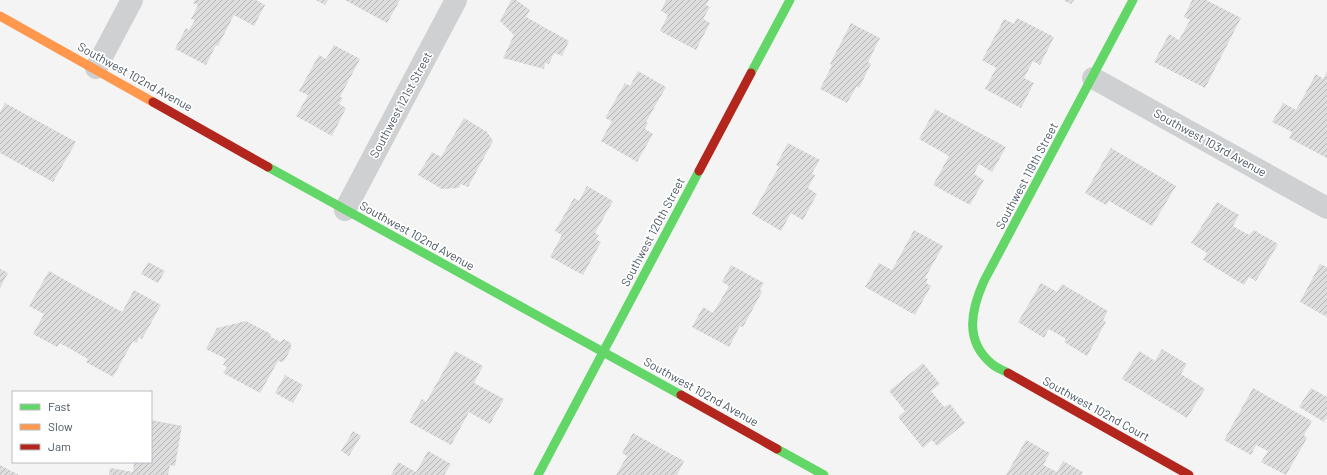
<svg xmlns="http://www.w3.org/2000/svg" width="1327" height="475" font-family="Barlow,sans-serif">
  <style>
    .building { fill: url(#building-hatch) }
    .lines { fill: none; stroke-linecap: round; stroke-linejoin: round }
    .street { stroke: #ced0d2; stroke-width: 22 }
    .fast { stroke: #63d668; stroke-width: 9 }
    .slow { stroke: #ff974d; stroke-width: 9 }
    .jam { stroke: #b3261e; stroke-width: 9 }
    .labels { text-anchor: middle; stroke-width: 3.5; stroke-linejoin: round; paint-order: stroke }
    .street-label { font-size: 12px; fill: #4a5661; stroke: #fff }
  </style>
  <defs>
    <pattern id="building-hatch" width="6" height="6" patternUnits="userSpaceOnUse"><rect width="6" height="6" fill="#ddddde"/><path d="M-1 1l2-2M0 6l6-6M5 7l2-2" fill="none" stroke="#b5b6b7"/></pattern>
  </defs>
  <rect width="100%" height="100%" fill="#f4f4f4"/>
  <g class="building">
    <path d="M195 0H256L265 5 254 26 234 15 218 46 216 45 206 65 175 49 186 28 189 30 195 20 191 19 198 5 193 3Z"/>
    <path d="M316 0H328L325 5Z"/>
    <path d="M345 0H400L387 23Z"/>
    <path d="M511 0H516L530 10 526 17 569 41 562 56 554 53 549 64 545 63 544 69 503 58 514 35 500 21Z"/>
    <path d="M666 0H709L706 5 710 7 703 19 710 23 696 50 660 31 668 15 661 11Z"/>
    <path d="M1063 0H1074L1071 4Z"/>
    <path d="M1192 0H1206L1241 18 1205 88 1154 62 1169 34 1179 40 1190 20 1184 17Z"/>
    <path d="M1017 18 1054 37 1040 65 1033 61 1024 78 1034 83 1021 108 985 89 996 68 982 60 1004 19 1014 24Z"/>
    <path d="M851 23 880 38 868 62 871 64 859 88 857 86 847 103 820 89 832 65 830 64Z"/>
    <path d="M334 45 360 59 340 97 343 98 339 104 346 108 332 136 296 116 308 95 299 91 319 55 326 59Z"/>
    <path d="M638 71 666 87 646 122 648 123 645 129 653 134 637 162 601 141 612 121 605 118 625 83 630 86Z"/>
    <path d="M1327 72V158L1289 138 1292 132 1272 122 1283 103 1296 110 1316 74 1323 79Z"/>
    <path d="M5 103 76 142 53 182 0 153V112Z"/>
    <path d="M935 109 1006 147 992 172 979 164 974 174 984 180 970 205 933 185 949 156 919 139Z"/>
    <path d="M464 118 487 132 493 141 468 187 461 184 459 188 442 189 418 175 432 152 441 157Z"/>
    <path d="M788 143 820 160 812 173 815 175 808 188 817 194 803 220 791 213 781 231 752 214 779 167 776 165Z"/>
    <path d="M1111 148 1176 186 1152 226 1109 201 1106 205 1085 193Z"/>
    <path d="M587 186 613 201 595 233 599 235 596 239 601 242 583 275 550 257 562 235 555 231 574 198 579 201Z"/>
    <path d="M1217 202 1239 215 1233 226 1249 235 1254 230 1278 244 1256 281 1249 277 1244 285 1203 260 1207 253 1191 243Z"/>
    <path d="M914 230 943 246 925 278 928 279 926 283 931 286 915 315 865 287 879 263 892 270Z"/>
    <path d="M148 262 165 271 158 283 141 274Z"/>
    <path d="M1320 264 1327 267V317L1300 302Z"/>
    <path d="M731 265 764 283 760 289 762 292 743 327 740 326 729 347 692 327 703 307 713 313 729 286 722 282Z"/>
    <path d="M0 269 8 273 0 288Z"/>
    <path d="M49 271 122 312 134 290 161 305 142 339 139 337 137 343 133 341 113 377 86 362 88 359 60 343 57 347 33 334 44 314 29 306Z"/>
    <path d="M1041 283 1057 292 1062 284 1108 311 1103 320 1106 322 1087 356 1064 342 1066 339 1049 329 1044 338 1018 322Z"/>
    <path d="M246 321 271 334 270 336 280 342 284 339 291 343V348L285 360 281 362 278 361 260 393 223 373 227 367 223 365 226 359 206 349 217 328Z"/>
    <path d="M1162 349 1187 364 1181 374 1205 389 1187 418 1122 379 1139 351 1155 361Z"/>
    <path d="M455 351 483 366 474 383 504 399 490 424 469 412 451 445 409 422 422 399 426 402Z"/>
    <path d="M923 363 940 384 931 391 944 407 950 404 965 423 937 446 932 440 923 448 898 417 905 411 889 391Z"/>
    <path d="M285 375 303 385 293 403 275 393Z"/>
    <path d="M1253 388 1312 421 1304 435 1307 438 1286 475 1261 462 1268 451 1256 445 1251 455 1224 440Z"/>
    <path d="M1311 388 1327 397V417L1324 422 1299 407Z"/>
    <path d="M151 420 182 426 175 466 170 465 168 475H109L110 468 133 472 134 462H151Z"/>
    <path d="M353 431 361 436 349 456 341 451Z"/>
    <path d="M633 433 684 461 677 475H616L627 456 622 453Z"/>
    <path d="M1026 440 1050 453 1043 465 1057 472 1063 461 1083 472 1081 475H1006Z"/>
    <path d="M428 451 451 464 444 475H391L398 462 416 472Z"/>
    <path d="M0 465 11 471 19 475H0Z"/>
  </g>
  <g class="lines">
    <g class="street">
      <path d="M96 68 132 0"/>
      <path d="M1093 78 1327 208"/>
      <path d="M345 210 456 0"/>
    </g>
    <g class="fast">
      <path d="M751 73 790 0"/>
      <path d="M268 167 681 395"/>
      <path d="M1008 373C1003 370 996 368 992 364 964 341 971 310 984 281L1133 0"/>
      <path d="M777 449 824 475"/>
      <path d="M538 475 699 171"/>
    </g>
    <path class="slow" d="M0 16 153 102"/>
    <g class="jam">
      <path d="M153 102 268 167"/>
      <path d="M699 171 751 73"/>
      <path d="M1008 373 1189 475"/>
      <path d="M681 395 777 449"/>
    </g>
  </g>
  <g class="labels">
    <g class="street-label">
      <text transform="translate(135 77) rotate(29)" y="4">Southwest 102nd Avenue</text>
      <text transform="translate(401 105) rotate(-62)" y="4">Southwest 121st Street</text>
      <text transform="translate(1210 143) rotate(29)" y="4">Southwest 103rd Avenue</text>
      <text transform="translate(1027 176) rotate(-62)" y="4">Southwest 119th Street</text>
      <text transform="translate(653 232) rotate(-62)" y="4">Southwest 120th Street</text>
      <text transform="translate(417 236) rotate(29)" y="4">Southwest 102nd Avenue</text>
      <text transform="translate(701 392) rotate(29)" y="4">Southwest 102nd Avenue</text>
      <text transform="translate(1096 409) rotate(29)" y="4">Southwest 102nd Court</text>
    </g>
  </g>
  <rect x="12" y="391" width="140" height="72" fill="#ffffff" stroke="#b7bbc0"/>
  <rect x="20" y="404" width="20" height="6" fill="#63d668" stroke="#b7bbc0"/>
  <text x="48" y="411" font-size="12" fill="#4a5661">Fast</text>
  <rect x="20" y="424" width="20" height="6" fill="#ff974d" stroke="#b7bbc0"/>
  <text x="48" y="431" font-size="12" fill="#4a5661">Slow</text>
  <rect x="20" y="444" width="20" height="6" fill="#b3261e" stroke="#b7bbc0"/>
  <text x="48" y="451" font-size="12" fill="#4a5661">Jam</text>
</svg>
